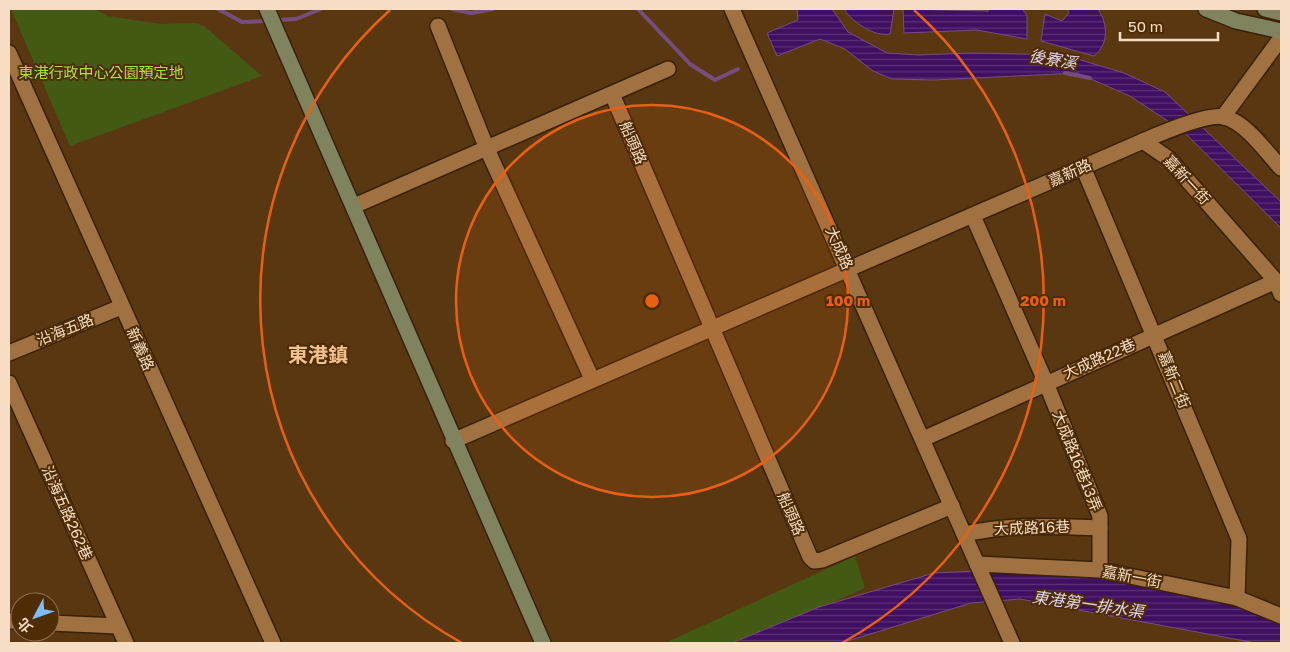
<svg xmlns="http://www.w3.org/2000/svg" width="1290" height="652" font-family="'Golos Text','Noto Sans TC',sans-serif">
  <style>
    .park { fill: #425a13 }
    .water { fill: url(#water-rules); stroke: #774d7f }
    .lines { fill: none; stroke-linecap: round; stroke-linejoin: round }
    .stream { stroke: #774d7f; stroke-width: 4 }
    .street-casing { stroke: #382106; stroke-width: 18 }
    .secondary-casing { stroke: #382106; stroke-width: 18 }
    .street { stroke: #a17241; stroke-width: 15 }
    .secondary { stroke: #7f845e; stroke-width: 15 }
    .ring { fill: none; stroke: #e96015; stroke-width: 2.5 }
    .labels { text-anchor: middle; stroke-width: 4; stroke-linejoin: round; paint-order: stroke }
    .park-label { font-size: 15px; fill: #ace438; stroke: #4e2d04 }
    .street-label { font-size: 15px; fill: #f7ddc4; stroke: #4e2d04 }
    .water-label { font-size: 16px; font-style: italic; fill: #e2d5f0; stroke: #4e2d04 }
    .district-label { font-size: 20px; font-weight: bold; fill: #f5c28f; stroke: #4e2d04 }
    .centre { fill: #e96015; stroke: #4e2d04; stroke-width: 2.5 }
    .ring-label { font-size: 15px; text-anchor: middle; font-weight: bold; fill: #e96015; stroke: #4e2d04; stroke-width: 4; stroke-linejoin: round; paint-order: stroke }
  </style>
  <defs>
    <pattern id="water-rules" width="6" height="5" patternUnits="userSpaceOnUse" patternTransform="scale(1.25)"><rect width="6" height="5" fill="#400f62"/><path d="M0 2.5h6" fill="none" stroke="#5c3277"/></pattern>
  </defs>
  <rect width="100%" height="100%" fill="#593811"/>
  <g class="park">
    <path d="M11 9H94L108 16 160 24 196 23 204 26 262 76 70 146Z"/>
    <path d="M855 556 865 588 742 643H665Z"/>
  </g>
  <g class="water">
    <path d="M797 9H832L848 32 887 53 918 55 972 53 1064 55 1124 73 1165 92 1281 202V228L1183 131 1130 96 1077 73 934 80 892 79 873 71 845 49 820 39 777 56 767 33 798 20Z"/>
    <path d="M844 9H894L890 34C874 37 852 22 844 9Z"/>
    <path d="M903 9 988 11 990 9H1022L1027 15V39L977 30 904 33Z"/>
    <path d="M1067 9H1098C1108 24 1109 44 1094 56L1041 41 1045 14 1062 21 1069 13Z"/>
    <path d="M1000 570 1104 576 1276 615 1281 618V643H1256L1020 599 971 603 841 643H732L819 607 934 573Z"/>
  </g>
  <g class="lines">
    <g class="stream">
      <path d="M218 9 242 22 269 21"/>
      <path d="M452 9 471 13 493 9"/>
      <path d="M638 9 690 64 715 80 738 69"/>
      <path d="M276 20 296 19 321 9"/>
      <path d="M1065 73 1090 78"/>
    </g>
    <defs>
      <g id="street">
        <path d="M732 9 1012 643"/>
        <path d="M438 26 487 149 592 379"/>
        <path d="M9 53 273 643"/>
        <path d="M612 94 810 557 814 561 822 560 952 506"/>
        <path d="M1223 117 1281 38"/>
        <path d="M1143 141 1169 159 1276 281 1281 294"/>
        <path d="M1083 167 1239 539 1237 598"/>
        <path d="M354 206 668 69"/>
        <path d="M973 216 1046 383 1100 516V570"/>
        <path d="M9 353 121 307"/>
        <path d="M9 383 126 643"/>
        <path d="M923 439 1276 281"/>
        <path d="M453 441 1143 141C1159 134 1208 113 1224 117 1247 123 1266 152 1281 168"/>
        <path d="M964 534C1012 524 1051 526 1100 528"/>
        <path d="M977 564 1100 570 1237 598 1281 616"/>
        <path d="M9 621H20"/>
        <path d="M50 623 118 626"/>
      </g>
      <g id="secondary">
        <path d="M267 9 543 643"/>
        <path d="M1206 9 1236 21 1281 31"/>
        <path d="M1265 9 1281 13"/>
      </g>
    </defs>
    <use href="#street" class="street-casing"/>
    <use href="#secondary" class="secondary-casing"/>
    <use href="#street" class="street"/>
    <use href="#secondary" class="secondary"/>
  </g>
  <circle cx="652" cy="301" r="196" fill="#e96015" fill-opacity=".12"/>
  <g class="ring">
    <circle cx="652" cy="301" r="196"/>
    <path d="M462 643A391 391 0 0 1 390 10M914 10A391 391 0 0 1 842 643"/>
  </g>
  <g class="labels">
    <g class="park-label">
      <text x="101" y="78">東港行政中心公園預定地</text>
    </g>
    <g class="street-label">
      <text transform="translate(633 143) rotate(67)" y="5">船頭路</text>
      <text transform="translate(1070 173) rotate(-24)" y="5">嘉新路</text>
      <text transform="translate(1187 180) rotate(47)" y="5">嘉新一街</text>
      <text transform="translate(839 248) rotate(66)" y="5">大成路</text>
      <text transform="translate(65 330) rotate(-22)" y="5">沿海五路</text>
      <text transform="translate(140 349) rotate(66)" y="5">新義路</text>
      <text transform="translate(1099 359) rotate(-24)" y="5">大成路22巷</text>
      <text transform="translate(1174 380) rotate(68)" y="5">嘉新二街</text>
      <text transform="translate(1077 461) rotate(68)" y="5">大成路16巷13弄</text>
      <text transform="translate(67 513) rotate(66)" y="5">沿海五路262巷</text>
      <text transform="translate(791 514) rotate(67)" y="5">船頭路</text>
      <text transform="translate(1032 528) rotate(-2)" y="5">大成路16巷</text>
      <text transform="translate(1132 577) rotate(11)" y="5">嘉新一街</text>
    </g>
    <g class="water-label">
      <text transform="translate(1053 59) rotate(10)" y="6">後寮溪</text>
      <text transform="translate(1088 604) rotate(8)" y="6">東港第一排水渠</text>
    </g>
    <g class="district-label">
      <text x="318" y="362">東港鎮</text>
    </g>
  </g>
  <circle cx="652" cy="301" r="8" class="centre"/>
  <g class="ring-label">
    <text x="848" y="306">100 m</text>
    <text x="1043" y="306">200 m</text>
  </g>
  <rect width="1290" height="652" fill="none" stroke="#f7ddc4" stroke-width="20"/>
  <g transform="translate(35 617) rotate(229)"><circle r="24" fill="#4e2d04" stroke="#927351"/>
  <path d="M0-4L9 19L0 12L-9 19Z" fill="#7cbef9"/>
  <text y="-8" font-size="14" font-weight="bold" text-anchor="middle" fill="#f7ddc4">北</text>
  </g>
  <path d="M1120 32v8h98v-8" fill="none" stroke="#f7ddc4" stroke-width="2.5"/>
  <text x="1128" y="32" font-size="15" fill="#f7ddc4" stroke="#4e2d04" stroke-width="4" paint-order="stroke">50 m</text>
</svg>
